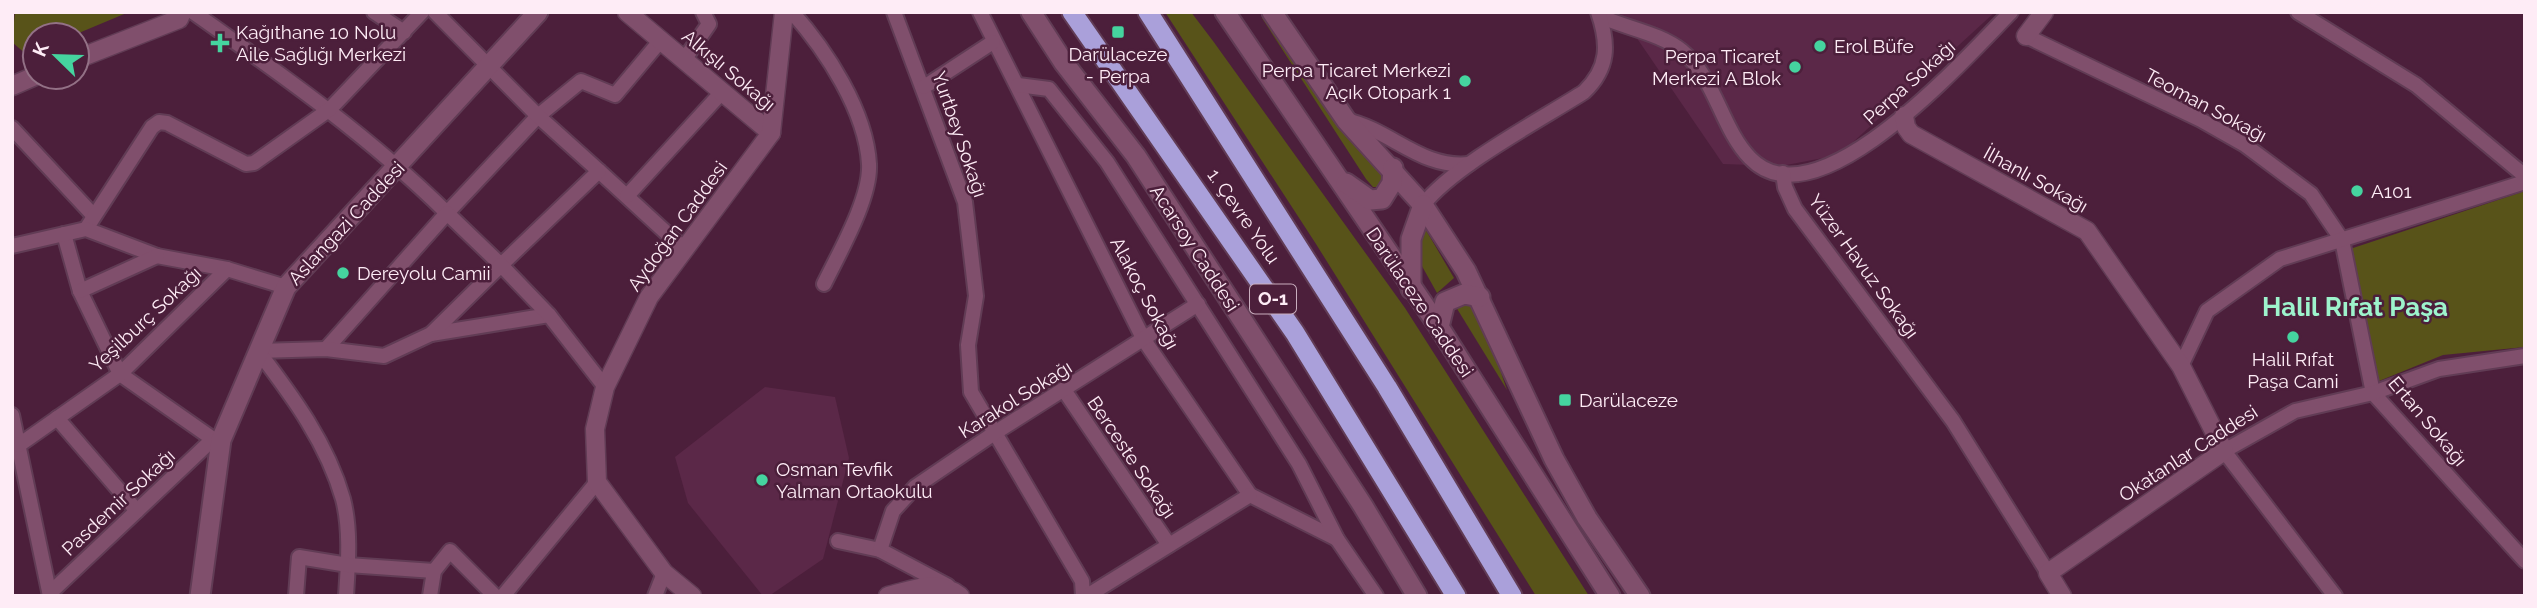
<svg xmlns="http://www.w3.org/2000/svg" width="2537" height="608" font-family="Raleway,sans-serif">
  <style>
    .built { fill: #5b2848 }
    .green { fill: #585319 }
    .lines { fill: none; stroke-linecap: round; stroke-linejoin: round }
    .minor-casing { stroke: #613c55; stroke-width: 18 }
    .tertiary-casing { stroke: #613c55; stroke-width: 21 }
    .secondary-casing { stroke: #613c55; stroke-width: 23 }
    .trunk-casing { stroke: #613c55; stroke-width: 23 }
    .minor { stroke: #804f6c; stroke-width: 14 }
    .tertiary { stroke: #804f6c; stroke-width: 18 }
    .secondary { stroke: #804f6c; stroke-width: 19 }
    .trunk { stroke: #aaa0da; stroke-width: 19 }
    .poi-dot { fill: #45d49f; stroke: #4c1f3b; stroke-width: 2.5 }
    .labels { text-anchor: middle; stroke-width: 5; stroke-linejoin: round; paint-order: stroke }
    .shield { fill: #4c1f3b; stroke: #c9aebe; stroke-width: 2 }
    .shield-label { font-size: 18px; font-weight: bold; fill: #feecf6 }
    .poi-label { font-size: 19px; fill: #feecf6; stroke: #4c1f3b; text-anchor: start }
    .street-label { font-size: 19px; fill: #feecf6; stroke: #4c1f3b }
    .district-label { font-size: 26px; font-weight: bold; fill: #9df3cc; stroke: #4c1f3b }
  </style>
  <rect width="100%" height="100%" fill="#4c1f3b"/>
  <g class="built">
    <path d="M1619 12H1995L1839 155 1781 166 1723 164Z"/>
    <path d="M765 387 835 397 849 458 823 559 769 596H763L688 503 675 457Z"/>
  </g>
  <g class="green">
    <path d="M15 12H129L74 35H35V51L27 55 12 42Z"/>
    <path d="M1165 12H1191L1213 41 1405 308 1589 596H1536L1316 244Z"/>
    <path d="M1262 13 1343 132 1384 175 1379 187H1373L1366 179 1262 18Z"/>
    <path d="M2525 191V347L2443 355 2379 381 2350 249Z"/>
    <path d="M1423 225 1454 278 1437 293 1418 259Z"/>
    <path d="M1460 302 1470 304 1473 309 1494 352 1507 390 1456 307Z"/>
  </g>
  <g class="lines">
    <defs>
      <g id="minor">
        <path d="M193 12C282 75 369 136 447 213L538 116 581 81 615 95 661 40"/>
        <path d="M374 12 404 32"/>
        <path d="M792 12C826 50 866 111 869 164 871 198 839 253 824 284"/>
        <path d="M894 12 965 202 976 296 968 345 971 392 1082 581 1083 596"/>
        <path d="M980 12 1144 340 1250 495 1337 539"/>
        <path d="M2298 12 2416 85 2525 176"/>
        <path d="M1600 16C1625 28 1660 33 1682 51 1716 79 1721 128 1750 158 1817 228 1967 56 2011 12"/>
        <path d="M2026 36 2201 120 2245 145 2311 194 2342 240 2373 393 2525 561"/>
        <path d="M684 60 709 24 703 12"/>
        <path d="M1018 85 1049 89 1107 162 1299 464 1337 539 1376 596"/>
        <path d="M924 87 993 42"/>
        <path d="M1346 120C1391 130 1421 169 1469 164"/>
        <path d="M12 128 93 215"/>
        <path d="M599 171 685 250"/>
        <path d="M1783 173 1785 187 1795 209 1953 421 2048 573"/>
        <path d="M627 196 722 92"/>
        <path d="M1423 205C1453 166 1540 120 1584 92 1609 68 1609 44 1598 12"/>
        <path d="M86 229 152 127 159 122 167 123 246 164 254 163 330 109 422 12"/>
        <path d="M64 234 80 291 120 374 213 439"/>
        <path d="M12 246 86 229 157 256 227 269 286 287"/>
        <path d="M80 291 157 256"/>
        <path d="M431 334 549 315"/>
        <path d="M326 349 447 213 501 265 599 171 538 116 435 12"/>
        <path d="M258 351 326 349 384 356 431 334 501 265 549 315 605 387"/>
        <path d="M258 351C293 397 327 443 343 499 351 530 348 565 346 596"/>
        <path d="M2181 366 2207 311 2280 259 2525 182"/>
        <path d="M1064 390 1169 545"/>
        <path d="M12 415 50 596"/>
        <path d="M57 418 137 511"/>
        <path d="M19 445 120 374 227 269"/>
        <path d="M838 541 880 550 948 586"/>
        <path d="M880 550 893 511 915 487 993 434 1198 304"/>
        <path d="M50 593 213 439"/>
        <path d="M296 596 299 557 348 565 434 571"/>
        <path d="M430 596 434 571 450 551 495 596"/>
        <path d="M503 596 597 482"/>
        <path d="M655 596 664 573"/>
        <path d="M1087 596 1250 495"/>
        <path d="M2335 596 2224 451 2295 411 2373 393 2439 369 2525 356"/>
      </g>
      <g id="tertiary">
        <path d="M627 12 771 133"/>
        <path d="M2026 36 2044 12"/>
        <path d="M77 59 179 19 182 12"/>
        <path d="M12 86 35 76"/>
        <path d="M1904 116 1906 127 1911 134 2087 231 2181 366 2224 451 2048 573 2062 596"/>
        <path d="M692 596 664 573 597 482 595 429 605 387 649 297 771 133 784 12"/>
        <path d="M888 596C913 590 937 578 960 596"/>
      </g>
      <g id="secondary">
        <path d="M1031 12 1064 63 1136 156 1363 506 1417 596"/>
        <path d="M1225 12 1439 327 1610 596"/>
        <path d="M1272 12 1346 120 1423 205 1466 271 1554 459 1587 518 1640 596"/>
        <path d="M1346 183 1370 200 1382 199 1392 183 1393 168"/>
        <path d="M1411 289V239L1423 205"/>
        <path d="M1439 327 1445 302 1464 294 1480 297"/>
        <path d="M200 596 221 440 286 287 538 12"/>
      </g>
      <g id="trunk">
        <path d="M1072 12 1295 333 1456 596"/>
        <path d="M1148 12 1387 387 1512 596"/>
      </g>
    </defs>
    <use href="#minor" class="minor-casing"/>
    <use href="#tertiary" class="tertiary-casing"/>
    <use href="#secondary" class="secondary-casing"/>
    <use href="#trunk" class="trunk-casing"/>
    <use href="#minor" class="minor"/>
    <use href="#tertiary" class="tertiary"/>
    <use href="#secondary" class="secondary"/>
    <use href="#trunk" class="trunk"/>
  </g>
  <g class="poi-dot">
    <rect x="1111" y="25" width="14" height="14" rx="3.5"/>
    <path d="M216.5 32.5h7v7h7v7h-7v7h-7v-7h-7v-7h7z"/>
    <circle cx="1820" cy="46" r="7"/>
    <circle cx="1795" cy="67" r="7"/>
    <circle cx="1465" cy="81" r="7"/>
    <circle cx="2357" cy="191" r="7"/>
    <circle cx="343" cy="273" r="7"/>
    <circle cx="2293" cy="337" r="7"/>
    <rect x="1558" y="393" width="14" height="14" rx="3.5"/>
    <circle cx="762" cy="480" r="7"/>
  </g>
  <g class="labels">
    <rect class="shield" x="1250" y="284.5" width="46" height="29" rx="5"/>
    <g class="shield-label">
      <text x="1273" y="305">O-1</text>
    </g>
    <g class="poi-label">
      <text x="236" y="39">Kağıthane 10 Nolu<tspan x="236" dy="22">Aile Sağlığı Merkezi</tspan></text>
      <text x="1834" y="53">Erol Büfe</text>
      <text x="1118" y="61" text-anchor="middle">Darülaceze<tspan x="1118" dy="22">- Perpa</tspan></text>
      <text x="1781" y="63" text-anchor="end">Perpa Ticaret<tspan x="1781" dy="22">Merkezi A Blok</tspan></text>
      <text x="1451" y="77" text-anchor="end">Perpa Ticaret Merkezi<tspan x="1451" dy="22">Açık Otopark 1</tspan></text>
      <text x="2371" y="198">A101</text>
      <text x="357" y="280">Dereyolu Camii</text>
      <text x="2293" y="366" text-anchor="middle">Halil Rıfat<tspan x="2293" dy="22">Paşa Cami</tspan></text>
      <text x="1579" y="407">Darülaceze</text>
      <text x="776" y="476">Osman Tevfik<tspan x="776" dy="22">Yalman Ortaokulu</tspan></text>
    </g>
    <g class="street-label">
      <text transform="translate(729 70) rotate(40)" y="7">Alkışlı Sokağı</text>
      <text transform="translate(1909 82) rotate(-42)" y="7">Perpa Sokağı</text>
      <text transform="translate(2206 105) rotate(28)" y="7">Teoman Sokağı</text>
      <text transform="translate(960 134) rotate(71)" y="7">Yurtbey Sokağı</text>
      <text transform="translate(2036 179) rotate(29)" y="7">İlhanlı Sokağı</text>
      <text transform="translate(1244 216) rotate(55)" y="7">1. Çevre Yolu</text>
      <text transform="translate(346 223) rotate(-47)" y="7">Aslangazi Caddesi</text>
      <text transform="translate(677 226) rotate(-54)" y="7">Aydoğan Caddesi</text>
      <text transform="translate(1195 248) rotate(57)" y="7">Acarsoy Caddesi</text>
      <text transform="translate(1864 266) rotate(54)" y="7">Yüzer Havuz Sokağı</text>
      <text transform="translate(1145 293) rotate(62)" y="7">Alakoç Sokağı</text>
      <text transform="translate(1420 302) rotate(56)" y="7">Darülaceze Caddesi</text>
      <text transform="translate(145 319) rotate(-43)" y="7">Yeşilburç Sokağı</text>
      <text transform="translate(1015 399) rotate(-32)" y="7">Karakol Sokağı</text>
      <text transform="translate(2428 421) rotate(50)" y="7">Ertan Sokağı</text>
      <text transform="translate(2188 453) rotate(-33)" y="7">Okatanlar Caddesi</text>
      <text transform="translate(1132 457) rotate(56)" y="7">Berceste Sokağı</text>
      <text transform="translate(118 502) rotate(-43)" y="7">Pasdemir Sokağı</text>
    </g>
    <g class="district-label">
      <text x="2355" y="316">Halil Rıfat Paşa</text>
    </g>
  </g>
  <rect width="2537" height="608" fill="none" stroke="#feecf6" stroke-width="28"/>
  <g transform="translate(56 56) rotate(293)"><circle r="33" fill="#4c1f3b" stroke="#937186" stroke-width="2"/>
  <path d="M0-5L12 26L0 18L-12 26Z" fill="#45d49f"/>
  <text y="-10" font-size="19" font-weight="bold" text-anchor="middle" fill="#feecf6">K</text>
  </g>
</svg>
